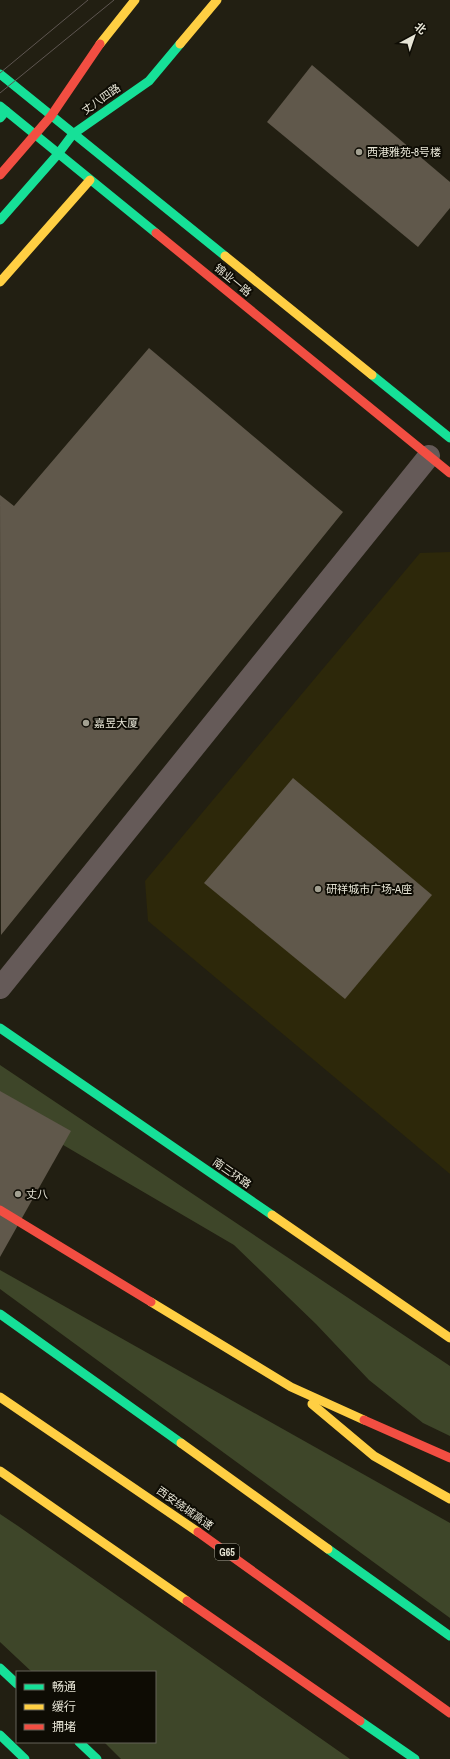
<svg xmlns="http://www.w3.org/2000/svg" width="450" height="1759" font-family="'Archivo Narrow','Noto Sans SC',sans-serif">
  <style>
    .built { fill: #2d280a }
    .green { fill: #3e4629 }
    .building { fill: #60584b }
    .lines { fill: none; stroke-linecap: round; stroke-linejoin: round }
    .street { stroke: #655a58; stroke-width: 22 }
    .fast { stroke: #16e098; stroke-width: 9 }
    .slow { stroke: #ffcf43; stroke-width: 9 }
    .jam { stroke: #f24e42; stroke-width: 9 }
    .tram { stroke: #5e5651; stroke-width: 1 }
    .poi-dot { fill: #a2a091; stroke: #0e0c04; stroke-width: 1.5 }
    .labels { text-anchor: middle; stroke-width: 4; stroke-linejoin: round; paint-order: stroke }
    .shield { fill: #0e0c04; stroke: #a6a497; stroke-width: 1 }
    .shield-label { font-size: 10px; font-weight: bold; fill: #e7e5d6 }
    .street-label { font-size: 11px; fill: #e7e5d6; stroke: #0e0c04 }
    .poi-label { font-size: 11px; fill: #e7e5d6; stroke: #0e0c04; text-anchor: start }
  </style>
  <rect width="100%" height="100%" fill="#221f12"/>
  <path class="built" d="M450 552V1174L148 921 145 881 420 553Z"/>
  <g class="green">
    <path d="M0 1065 450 1366V1436L423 1423 369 1380 316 1324 234 1245 0 1108Z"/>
    <path d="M0 1270 450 1523V1618L0 1289Z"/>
    <path d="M0 1514 18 1526 350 1759H121L104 1742H155V1672H32L0 1642Z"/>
  </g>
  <g class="building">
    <path d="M312 65 450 182V208L418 247 267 122Z"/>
    <path d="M149 348 343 512 1 935 0 495 14 506Z"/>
    <path d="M293 778 432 895 345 999 204 883Z"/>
    <path d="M0 1091 71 1131 0 1257Z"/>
  </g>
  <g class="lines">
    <path class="street" d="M0 988 429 456"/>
    <g class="fast">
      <path d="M0 74 225 256"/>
      <path d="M0 106 156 233"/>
      <path d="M0 118 6 111"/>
      <path d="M0 220 58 154 73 134 149 81 180 44"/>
      <path d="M372 375 450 438"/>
      <path d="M0 1028 272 1215"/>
      <path d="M0 1314 181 1443"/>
      <path d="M328 1549 450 1636"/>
      <path d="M0 1668 17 1684"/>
      <path d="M360 1721 415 1759"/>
      <path d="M0 1735 25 1759"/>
      <path d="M79 1742 97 1759"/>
    </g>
    <g class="slow">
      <path d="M100 44 135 0"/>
      <path d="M180 44 217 0"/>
      <path d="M225 256 372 375"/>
      <path d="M0 282 90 180"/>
      <path d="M272 1215 450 1338"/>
      <path d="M151 1302 291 1387 364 1420"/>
      <path d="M0 1397 198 1532"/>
      <path d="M312 1404 374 1456 450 1499"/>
      <path d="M181 1443 328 1549"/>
      <path d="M0 1471 187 1601"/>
    </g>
    <g class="jam">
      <path d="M0 175 51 116 100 44"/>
      <path d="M156 233 450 473"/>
      <path d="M0 1210 151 1302"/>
      <path d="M364 1420 450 1458"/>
      <path d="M198 1532 450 1713"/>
      <path d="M187 1601 360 1721"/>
    </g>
    <g class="tram">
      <path d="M0 73 88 0"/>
      <path d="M0 93 114 0"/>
    </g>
  </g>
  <g class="poi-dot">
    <circle cx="359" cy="152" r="4"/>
    <circle cx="86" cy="723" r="4"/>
    <circle cx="318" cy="889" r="4"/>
    <circle cx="18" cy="1194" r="4"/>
  </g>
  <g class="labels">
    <rect class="shield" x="215" y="1544" width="24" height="16" rx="3"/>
    <g class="shield-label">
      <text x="227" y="1556">G65</text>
    </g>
    <g class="street-label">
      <text transform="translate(101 99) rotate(-35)" y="4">丈八四路</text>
      <text transform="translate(233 280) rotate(39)" y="4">锦业一路</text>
      <text transform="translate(232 1173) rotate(35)" y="4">南三环路</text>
      <text transform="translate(185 1508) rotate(35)" y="4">西安绕城高速</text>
    </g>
    <g class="poi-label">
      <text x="367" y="156">西港雅苑-8号楼</text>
      <text x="94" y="727">嘉昱大厦</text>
      <text x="326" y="893">研祥城市广场-A座</text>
      <text x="26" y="1198">丈八</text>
    </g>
  </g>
  <rect x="16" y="1671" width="140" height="72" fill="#0e0c04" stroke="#656358"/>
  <rect x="24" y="1684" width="20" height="6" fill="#16e098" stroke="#656358"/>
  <text x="52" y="1691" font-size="12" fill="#e7e5d6">畅通</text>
  <rect x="24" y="1704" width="20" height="6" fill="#ffcf43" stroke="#656358"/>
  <text x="52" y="1711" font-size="12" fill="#e7e5d6">缓行</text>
  <rect x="24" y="1724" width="20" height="6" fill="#f24e42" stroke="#656358"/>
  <text x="52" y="1731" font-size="12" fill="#e7e5d6">拥堵</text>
  <g transform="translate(414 36) rotate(40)" stroke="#0e0c04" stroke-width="3" paint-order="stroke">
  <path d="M0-3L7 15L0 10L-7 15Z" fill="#e7e5d6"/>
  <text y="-6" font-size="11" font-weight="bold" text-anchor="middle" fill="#e7e5d6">北</text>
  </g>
</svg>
